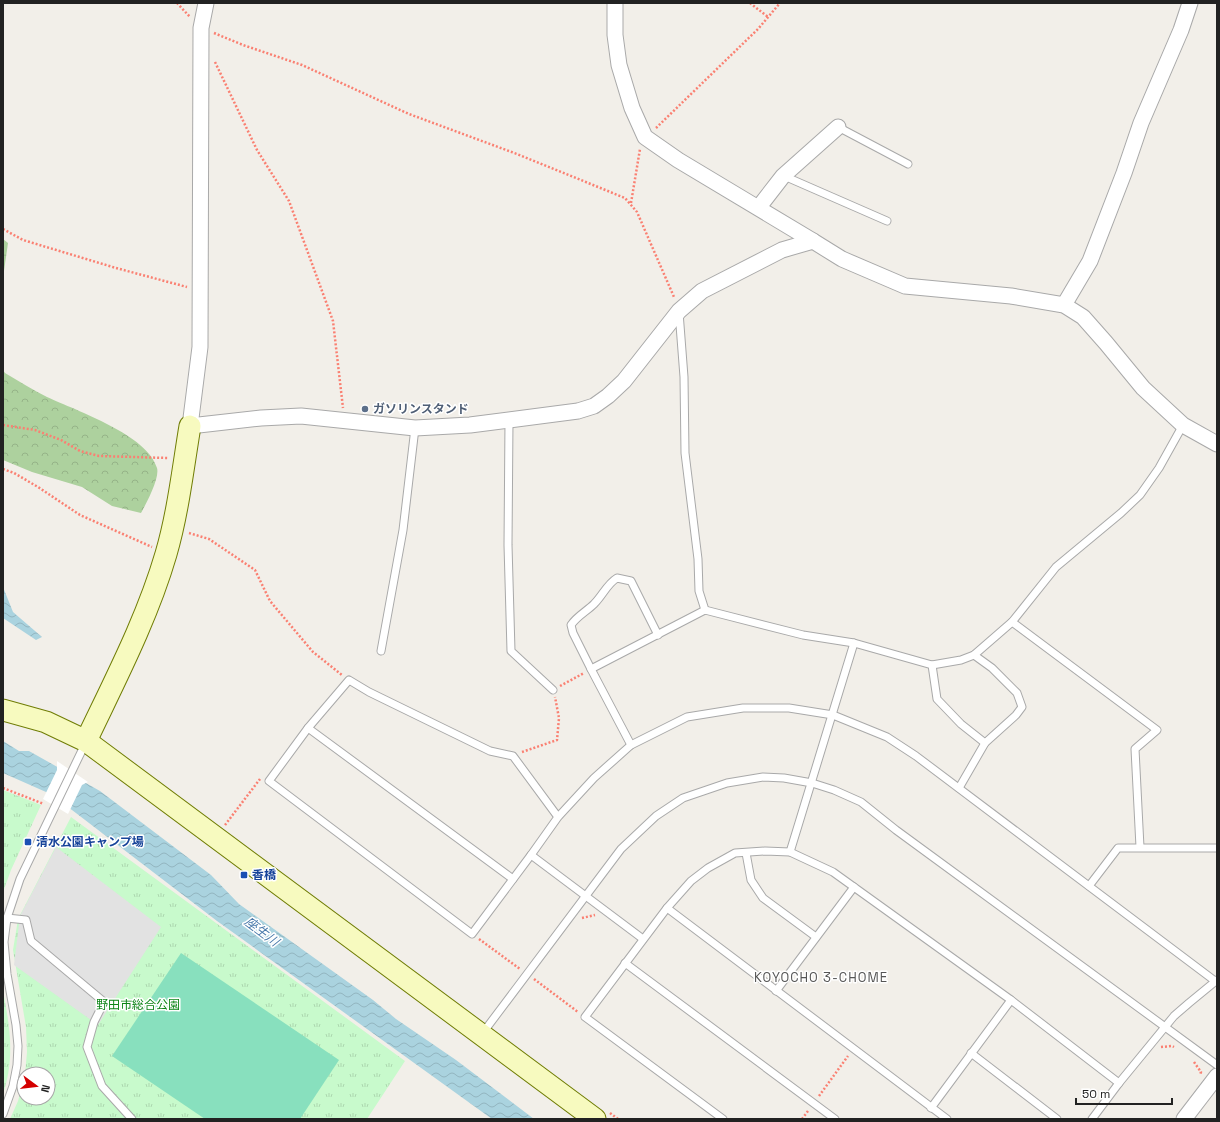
<svg xmlns="http://www.w3.org/2000/svg" width="1220" height="1122" font-family="'Space Grotesk','Noto Sans JP',sans-serif">
  <style>
    .forest { fill: url(#forest-crowns) }
    .park { fill: url(#park-tufts) }
    .pitch { fill: #88e0be }
    .parking { fill: #e2e2e2 }
    .water { fill: url(#water-waves) }
    .pier { fill: #fff }
    .lines { fill: none; stroke-linecap: round; stroke-linejoin: round }
    .lane-casing { stroke: #a9a9a9; stroke-width: 9 }
    .street-casing { stroke: #a9a9a9; stroke-width: 17 }
    .secondary-casing { stroke: #707d05; stroke-width: 23 }
    .path { stroke: #fa8072; stroke-width: 2.5; stroke-dasharray: 2 2; stroke-linecap: butt }
    .lane { stroke: #fff; stroke-width: 7 }
    .street { stroke: #fff; stroke-width: 15 }
    .secondary { stroke: #f7fabf; stroke-width: 21 }
    .service-dot { fill: #5c6f8a; stroke: #fff; stroke-width: 1.5 }
    .transit-dot { fill: #1a4fb4; stroke: #fff; stroke-width: 1.5 }
    .labels { text-anchor: middle; stroke-width: 3; stroke-linejoin: round; paint-order: stroke }
    .service-label { font-size: 12px; font-weight: bold; fill: #4e5e75; stroke: #fff; text-anchor: start }
    .transit-label { font-size: 12px; font-weight: bold; fill: #164399; stroke: #fff; text-anchor: start }
    .park-label { font-size: 12px; fill: #0c8416; stroke: #fff }
    .water-label { font-size: 13px; font-style: italic; fill: #4a7aab; stroke: #fff }
    .neighbourhood-label { font-size: 13px; letter-spacing: 1px; fill: #555; stroke: #fff }
  </style>
  <defs>
    <pattern id="forest-crowns" width="20" height="18" patternUnits="userSpaceOnUse"><rect width="20" height="18" fill="#add19e"/><path d="M2 6a3 3 0 1 1 6 0M12 15a3 3 0 1 1 6 0" fill="none" stroke="#95b388"/></pattern>
    <pattern id="park-tufts" width="24" height="20" patternUnits="userSpaceOnUse"><rect width="24" height="20" fill="#c8facc"/><path d="M3 7l-1-3M5 7V3M7 7l1-3M15 17l-1-3M17 17v-4M19 17l1-3" fill="none" stroke="#acd6af"/></pattern>
    <pattern id="water-waves" width="16" height="10" patternUnits="userSpaceOnUse"><rect width="16" height="10" fill="#aad3df"/><path d="M0 5q4-4 8 0t8 0" fill="none" stroke="#92b5bf"/></pattern>
  </defs>
  <rect width="100%" height="100%" fill="#f2efe9"/>
  <g class="forest">
    <path d="M3 239 8 243 3 278Z"/>
    <path d="M3 370 5 373C19 381 33 390 47 397 77 411 148 435 157 468 160 478 146 504 141 513L112 506 82 487 32 472 3 460Z"/>
  </g>
  <g class="park">
    <path d="M3 790 41 805 11 870 3 892Z"/>
    <path d="M71 817 405 1061 367 1119H10L18 1101 24 1078V1098H48V1074H25L27 1052 26 1027 13 950 18 919Z"/>
    <path d="M3 991C10 1027 15 1058 3 1094Z"/>
  </g>
  <path class="pitch" d="M181 953 339 1060 300 1119H205L112 1056Z"/>
  <path class="parking" d="M56 847 161 927 98 1025 14 965 20 916Z"/>
  <g class="water">
    <path d="M3 587 13 612 42 637 36 640 3 618Z"/>
    <path d="M3 741 19 751H29L100 791 211 875 239 904 373 1000 396 1019 456 1060 534 1119H492L217 921 72 810 46 792 3 773Z"/>
  </g>
  <path class="pier" d="M57 761 88 782 82 785 68 814 43 799 57 770Z"/>
  <g class="lines">
    <defs>
      <g id="lane">
        <path d="M838 127 908 164"/>
        <path d="M784 176 887 221"/>
        <path d="M679 312 684 377 685 453 698 559 699 591 705 610"/>
        <path d="M509 421 508 545 511 651 553 690"/>
        <path d="M1012 622 1157 730 1135 749 1140 847"/>
        <path d="M381 651 403 530 415 428"/>
        <path d="M932 665 937 699 961 724 985 743"/>
        <path d="M591 669 573 633 571 625C577 616 587 611 594 604 603 595 607 584 617 578L631 581 658 635"/>
        <path d="M308 728 513 879"/>
        <path d="M631 745 591 669 705 610 803 635 854 643 932 665 961 660 974 655 1012 622 1056 567 1121 513 1140 495 1159 468 1183 425"/>
        <path d="M959 788 985 743 1016 715 1022 707 1017 693 992 668 974 655"/>
        <path d="M558 817 513 756 490 751 369 692 349 680 308 728 269 781 472 934 531 855 558 817 594 778 631 745 687 717 743 708H789L833 715 887 737 916 756 1215 981"/>
        <path d="M790 852 854 643"/>
        <path d="M746 853 751 880 763 898 816 937"/>
        <path d="M531 855 643 939"/>
        <path d="M1089 886 1118 848H1217"/>
        <path d="M667 908 947 1119"/>
        <path d="M7 918 26 920 31 941 104 1002 94 1022 87 1047 102 1086 132 1119"/>
        <path d="M625 963 835 1119"/>
        <path d="M776 991 854 887"/>
        <path d="M482 1034 621 849 656 816 683 798 727 783 763 777 784 778 812 783 834 790 861 802 896 830 1217 1065"/>
        <path d="M971 1053 1057 1119"/>
        <path d="M931 1108 1011 1000"/>
        <path d="M3 1114 13 1086 17 1065 18 1046 16 1025 7 974 4 942 7 918 20 879 86 742"/>
        <path d="M723 1119 585 1017 667 908 691 881 708 868 735 853 765 851 790 852 833 872 1011 1000 1119 1083"/>
        <path d="M1092 1119 1119 1083 1174 1016 1189 1003 1217 980"/>
      </g>
      <g id="street">
        <path d="M206 3 201 28 200 347 190 426 261 418 301 416 415 428 470 425 578 411 594 406 608 396 624 381 679 311 702 291 782 250 813 241 842 259 905 286 1011 296 1064 305 1083 317 1106 343 1143 388 1183 425 1217 444"/>
        <path d="M615 3V35L619 65 632 108 645 137 678 160 813 241"/>
        <path d="M759 207 783 176 838 127"/>
        <path d="M1064 305 1090 261 1124 173 1141 123 1181 30 1190 3"/>
        <path d="M1184 1119 1217 1076"/>
      </g>
      <g id="secondary">
        <path d="M3 710 46 722 86 741 595 1119"/>
        <path d="M86 741C115 680 147 619 166 554 178 513 183 468 190 426"/>
      </g>
    </defs>
    <use href="#lane" class="lane-casing"/>
    <use href="#street" class="street-casing"/>
    <use href="#secondary" class="secondary-casing"/>
    <g class="path">
      <path d="M177 3 190 17"/>
      <path d="M750 3 768 17"/>
      <path d="M214 33 243 45 302 65 409 114 517 154 625 198 637 212 674 297"/>
      <path d="M215 62 257 150 289 201 333 321 343 408"/>
      <path d="M656 128 758 29 780 3"/>
      <path d="M631 203 640 149"/>
      <path d="M3 229 23 240 116 268 187 287"/>
      <path d="M3 425 35 430 61 440 80 451 99 456 168 458"/>
      <path d="M3 469 14 473 38 487 80 515 152 547"/>
      <path d="M189 533 209 539 255 570 270 601 313 652 342 675"/>
      <path d="M560 686 584 673"/>
      <path d="M522 752 557 740 559 718 555 697"/>
      <path d="M3 788 44 804"/>
      <path d="M225 825 260 779"/>
      <path d="M582 918 595 915"/>
      <path d="M479 939 520 969"/>
      <path d="M534 979 578 1012"/>
      <path d="M1161 1047 1172 1046 1174 1047"/>
      <path d="M1194 1062 1201 1072 1200 1075"/>
      <path d="M819 1096 848 1056"/>
      <path d="M610 1113 618 1119"/>
      <path d="M802 1119 808 1111"/>
    </g>
    <use href="#lane" class="lane"/>
    <use href="#street" class="street"/>
    <use href="#secondary" class="secondary"/>
  </g>
  <circle class="service-dot" cx="365" cy="409" r="4"/>
  <g class="transit-dot">
    <rect x="24" y="838" width="8" height="8" rx="2"/>
    <rect x="240" y="871" width="8" height="8" rx="2"/>
  </g>
  <g class="labels">
    <g class="service-label">
      <text x="373" y="413">ガソリンスタンド</text>
    </g>
    <g class="transit-label">
      <text x="36" y="846">清水公園キャンプ場</text>
      <text x="252" y="879">香橋</text>
    </g>
    <g class="park-label">
      <text x="138" y="1009">野田市総合公園</text>
    </g>
    <g class="water-label">
      <text transform="translate(262 931) rotate(37)" y="5">座生川</text>
    </g>
    <g class="neighbourhood-label">
      <text x="821" y="982">KOYOCHO 3-CHOME</text>
    </g>
  </g>
  <rect width="1220" height="1122" fill="none" stroke="#222222" stroke-width="8"/>
  <g transform="translate(36 1086) rotate(105)"><circle r="19" fill="#ffffff" stroke="#a7a7a7"/>
  <path d="M0-3L7 15L0 10L-7 15Z" fill="#d40000"/>
  <text y="-6" font-size="11" font-weight="bold" text-anchor="middle" fill="#222222">N</text>
  </g>
  <path d="M1076 1098v6h96v-6" fill="none" stroke="#222222" stroke-width="2"/>
  <text x="1082" y="1098" font-size="12" fill="#222222" stroke="#ffffff" stroke-width="3" paint-order="stroke">50 m</text>
</svg>
